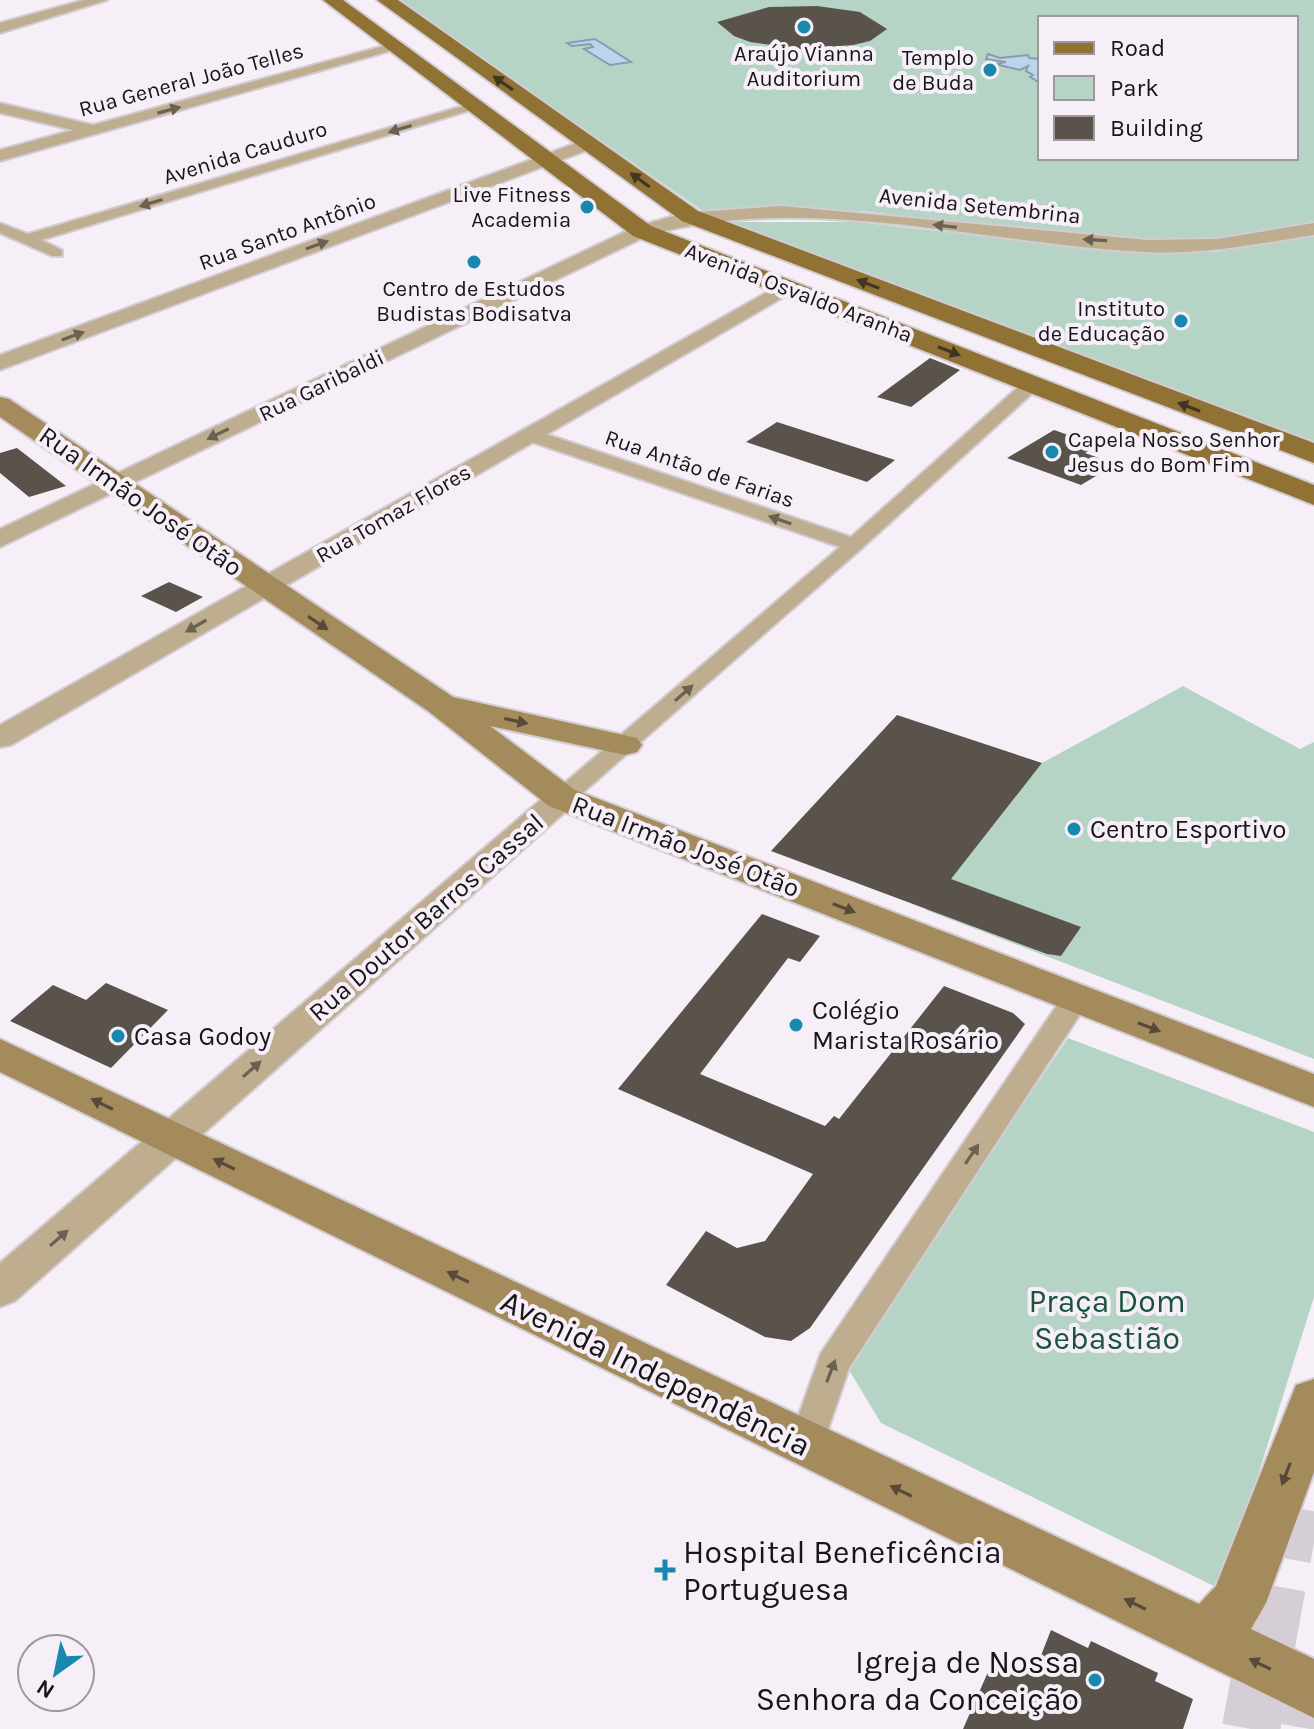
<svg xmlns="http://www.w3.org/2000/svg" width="1314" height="1729" font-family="Karla,sans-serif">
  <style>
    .green { fill: #b6d4c5; fill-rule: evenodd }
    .water { fill: #bad6ed; stroke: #899cad; stroke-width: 2 }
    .building { fill: #59534c }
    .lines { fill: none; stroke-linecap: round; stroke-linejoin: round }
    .primary-tunnel { stroke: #d6ced6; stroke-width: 58; stroke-dasharray: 58 29; stroke-linecap: butt }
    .minor-casing { stroke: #d3ccd4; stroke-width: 4 }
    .tertiary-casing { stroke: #d3ccd4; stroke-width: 4 }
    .secondary-casing { stroke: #d3ccd4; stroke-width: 4 }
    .primary-casing { stroke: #d3ccd4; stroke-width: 4 }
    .minor { fill: #bead8e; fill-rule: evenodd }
    .tertiary { fill: #bead8e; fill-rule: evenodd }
    .secondary { fill: #a48b5c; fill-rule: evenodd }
    .primary { fill: #917235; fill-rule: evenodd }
    .oneway { fill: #423622 }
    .oneway2 { fill: #6b6153 }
    .oneway3 { fill: #574a37 }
    .poi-dot { fill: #1888ae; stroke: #f7eff8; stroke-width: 3 }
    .labels { text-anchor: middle; stroke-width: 8; stroke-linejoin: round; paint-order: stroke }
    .far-poi-label { font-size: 22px; fill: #181518; stroke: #f7eff8; text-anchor: end }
    .far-street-label { font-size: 22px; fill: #181518; stroke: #f7eff8 }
    .street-label { font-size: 26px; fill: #181518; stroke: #f7eff8 }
    .poi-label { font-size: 26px; fill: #181518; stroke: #f7eff8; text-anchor: start }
    .near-park-label { font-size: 32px; fill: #17543d; stroke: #f7eff8 }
    .near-street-label { font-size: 32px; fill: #181518; stroke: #f7eff8 }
    .near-poi-label { font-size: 32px; fill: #181518; stroke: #f7eff8; text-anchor: start }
  </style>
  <rect width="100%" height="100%" fill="#f7eff8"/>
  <g class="green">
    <path d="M397 0H1314V444L727 222H857L1019 240 1220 252 1215 245 1023 230 862 211H703ZM1040 18H1296V158H1040Z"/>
    <path d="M1183 686 1300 749 1314 742V1059L926 910 1042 763Z"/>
    <path d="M1068 1038 1314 1132V1297L1222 1590 881 1423 846 1365Z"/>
  </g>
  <g class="water">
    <path d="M595 39 631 62 610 65 584 49 593 47 590 44 572 46 567 43Z"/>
    <path d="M988 54 1000 58 1028 55 1029 58 1040 59V83L1030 77 1033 75 1026 71 1028 66 1020 70 995 64 1006 62 986 59Z"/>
  </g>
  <g class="building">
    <path d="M817 6 860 12 887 29 870 41 853 45 801 49 750 42 734 36 717 22 769 7Z"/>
    <path d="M930 358 960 370 911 407 877 397Z"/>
    <path d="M777 422 895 460 867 482 746 442Z"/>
    <path d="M1054 430 1097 445 1085 453 1116 464 1081 485 1007 458Z"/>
    <path d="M17 448 66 486 29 497 0 473V453Z"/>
    <path d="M169 582 203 597 176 612 141 596Z"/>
    <path d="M897 715 1042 763 951 879 1081 927 1061 956 1047 954 771 851Z"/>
    <path d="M762 914 820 936 800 962 788 958 700 1074 825 1126 834 1116 839 1119 944 986 1013 1013 1025 1024 810 1328 791 1341 765 1337 666 1285 706 1231 737 1248 765 1241 813 1174 618 1089Z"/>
    <path d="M106 983 168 1010 111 1068 10 1021 53 985 86 1000Z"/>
    <path d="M1051 1630 1088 1648 1091 1641 1158 1673 1155 1681 1193 1699 1183 1729H963L995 1656 1033 1676Z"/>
  </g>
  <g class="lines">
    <g class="primary-tunnel">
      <path d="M1251 1729 1291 1507"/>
      <path d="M1310 1729 1314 1706"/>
    </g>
    <defs>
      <g id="minor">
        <path d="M470 104 481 107 41 240 62 250V256H52L0 233V223L28 234Z"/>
        <path d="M1032 379 1041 384 1038 388 861 549 571 803H553L550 798 553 793 840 547 523 439V431H537L851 537 1026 380Z"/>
        <path d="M1076 989 1086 992 1090 999 849 1368 819 1456 806 1461 793 1456 788 1445 821 1353 1066 992Z"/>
      </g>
      <g id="tertiary">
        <path d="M84 0H107L0 33V23Z"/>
        <path d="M391 44 404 47 0 161V150L73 130 0 113V103L93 125Z"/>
        <path d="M590 138 596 139V147L0 370V355Z"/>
        <path d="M781 206 1147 240 1218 239 1314 223V235C1257 244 1203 255 1145 252 982 244 810 191 649 235L0 547V529L635 227 685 213Z"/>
        <path d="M787 281 794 283 797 287 794 291 11 745 0 747V725Z"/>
        <path d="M562 788 573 791 578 798 573 805 15 1301 0 1307V1263L551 791Z"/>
      </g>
      <g id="secondary">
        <path d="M0 397 9 399 453 697 637 738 642 745 637 752 625 755 490 726 575 790 1314 1074V1107L549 806 428 711 0 417Z"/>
        <path d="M0 1039 1199 1604 1216 1586 1296 1385 1314 1379V1472L1266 1603 1251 1629 1314 1659V1718L0 1072Z"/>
      </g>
      <g id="primary">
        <path d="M323 0H343L651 226 1314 485V505L633 236Z"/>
        <path d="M377 0H398L698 211 1314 443V463L682 221Z"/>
      </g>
    </defs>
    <use href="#minor" class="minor-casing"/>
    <use href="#tertiary" class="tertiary-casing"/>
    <use href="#secondary" class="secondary-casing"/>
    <use href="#primary" class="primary-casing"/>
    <use href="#minor" class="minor"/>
    <use href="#tertiary" class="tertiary"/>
    <use href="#secondary" class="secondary"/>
    <use href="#primary" class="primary"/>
  </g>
  <defs><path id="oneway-solid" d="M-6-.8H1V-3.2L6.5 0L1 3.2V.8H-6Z" transform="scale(2)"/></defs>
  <g class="oneway">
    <use href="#oneway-solid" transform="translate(503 83) rotate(-145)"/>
    <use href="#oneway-solid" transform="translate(640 180) rotate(-144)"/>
    <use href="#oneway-solid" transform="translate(868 284) rotate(-159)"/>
    <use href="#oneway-solid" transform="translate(949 351) rotate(21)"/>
    <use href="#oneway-solid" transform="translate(1189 407) rotate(-159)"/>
  </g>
  <g class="oneway2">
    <use href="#oneway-solid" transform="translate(169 110) rotate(-15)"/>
    <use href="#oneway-solid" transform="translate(400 129) rotate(163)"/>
    <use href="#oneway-solid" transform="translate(151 203) rotate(163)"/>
    <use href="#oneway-solid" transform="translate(945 226) rotate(-173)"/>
    <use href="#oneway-solid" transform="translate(1095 240) rotate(-177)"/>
    <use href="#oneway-solid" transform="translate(317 245) rotate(-20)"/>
    <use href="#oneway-solid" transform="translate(73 336) rotate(-20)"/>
    <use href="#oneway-solid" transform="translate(218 434) rotate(154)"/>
    <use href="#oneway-solid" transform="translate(780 520) rotate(-161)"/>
    <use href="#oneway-solid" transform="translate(196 626) rotate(150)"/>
    <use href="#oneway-solid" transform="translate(684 693) rotate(-41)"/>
    <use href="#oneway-solid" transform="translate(252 1069) rotate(-41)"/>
    <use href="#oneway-solid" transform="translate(972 1154) rotate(-56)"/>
    <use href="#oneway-solid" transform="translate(59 1238) rotate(-41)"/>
    <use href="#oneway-solid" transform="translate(831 1371) rotate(-69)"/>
  </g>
  <g class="oneway3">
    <use href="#oneway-solid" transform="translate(318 623) rotate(34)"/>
    <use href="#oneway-solid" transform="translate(516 721) rotate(12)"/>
    <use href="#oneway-solid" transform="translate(844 908) rotate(21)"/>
    <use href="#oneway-solid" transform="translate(1149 1027) rotate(21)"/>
    <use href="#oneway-solid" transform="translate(102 1104) rotate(-154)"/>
    <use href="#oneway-solid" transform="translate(224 1164) rotate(-154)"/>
    <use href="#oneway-solid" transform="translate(458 1277) rotate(-154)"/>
    <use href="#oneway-solid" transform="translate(1286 1474) rotate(111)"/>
    <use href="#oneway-solid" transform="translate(901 1491) rotate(-154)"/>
    <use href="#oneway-solid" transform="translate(1135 1604) rotate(-154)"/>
    <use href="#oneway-solid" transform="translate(1260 1664) rotate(-154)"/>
  </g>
  <g class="poi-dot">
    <circle cx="804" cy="27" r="8"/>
    <circle cx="990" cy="70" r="8"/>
    <circle cx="587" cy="207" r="8"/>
    <circle cx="474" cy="262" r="8"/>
    <circle cx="1181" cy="321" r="8"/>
    <circle cx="1052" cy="452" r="8"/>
    <circle cx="1074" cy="829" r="8"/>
    <circle cx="796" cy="1025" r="8"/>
    <circle cx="118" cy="1036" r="8"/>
    <path d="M661 1558h8v8h8v8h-8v8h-8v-8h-8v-8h8z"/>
    <circle cx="1095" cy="1680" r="8"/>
  </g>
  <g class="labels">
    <g class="far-poi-label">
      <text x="804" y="61" text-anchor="middle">Araújo Vianna<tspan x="804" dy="25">Auditorium</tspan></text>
      <text x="974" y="65">Templo<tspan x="974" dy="25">de Buda</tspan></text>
      <text x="571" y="202">Live Fitness<tspan x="571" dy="25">Academia</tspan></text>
      <text x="474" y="296" text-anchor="middle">Centro de Estudos<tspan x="474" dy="25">Budistas Bodisatva</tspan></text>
      <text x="1165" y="316">Instituto<tspan x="1165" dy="25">de Educação</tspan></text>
      <text x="1068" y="447" text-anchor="start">Capela Nosso Senhor<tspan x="1068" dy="25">Jesus do Bom Fim</tspan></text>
    </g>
    <g class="far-street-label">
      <text transform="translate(191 79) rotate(-15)" y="8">Rua General João Telles</text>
      <text transform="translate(245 152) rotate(-17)" y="8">Avenida Cauduro</text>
      <text transform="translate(980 205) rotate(6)" y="8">Avenida Setembrina</text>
      <text transform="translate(287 231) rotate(-20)" y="8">Rua Santo Antônio</text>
      <text transform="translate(799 292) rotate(21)" y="8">Avenida Osvaldo Aranha</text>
      <text transform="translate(321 385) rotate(-26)" y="8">Rua Garibaldi</text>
      <text transform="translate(700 468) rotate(19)" y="8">Rua Antão de Farias</text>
      <text transform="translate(393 513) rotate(-30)" y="8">Rua Tomaz Flores</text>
    </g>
    <g class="street-label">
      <text transform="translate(141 501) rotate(35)" y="9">Rua Irmão José Otão</text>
      <text transform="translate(686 846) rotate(21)" y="9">Rua Irmão José Otão</text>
      <text transform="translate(426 917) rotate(-41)" y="9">Rua Doutor Barros Cassal</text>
    </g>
    <g class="poi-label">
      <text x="1090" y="838">Centro Esportivo</text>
      <text x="812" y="1019">Colégio<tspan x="812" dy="30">Marista Rosário</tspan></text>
      <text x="134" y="1045">Casa Godoy</text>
    </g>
    <g class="near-park-label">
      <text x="1107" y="1312">Praça Dom<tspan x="1107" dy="37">Sebastião</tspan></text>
    </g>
    <g class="near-street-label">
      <text transform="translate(656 1373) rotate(26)" y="11">Avenida Independência</text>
    </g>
    <g class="near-poi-label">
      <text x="683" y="1563">Hospital Beneficência<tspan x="683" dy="37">Portuguesa</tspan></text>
      <text x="1079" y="1673" text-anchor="end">Igreja de Nossa<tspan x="1079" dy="37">Senhora da Conceição</tspan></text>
    </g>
  </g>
  <rect x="1038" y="16" width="260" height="144" fill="#f7eff8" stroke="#9e989e" stroke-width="2"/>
  <rect x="1054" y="42" width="40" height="12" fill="#917235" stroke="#9e989e" stroke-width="2"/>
  <text x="1110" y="56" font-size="24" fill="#181518">Road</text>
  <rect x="1054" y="76" width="40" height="24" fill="#b6d4c5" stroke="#9e989e" stroke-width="2"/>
  <text x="1110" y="96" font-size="24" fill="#181518">Park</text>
  <rect x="1054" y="116" width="40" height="24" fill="#59534c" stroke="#9e989e" stroke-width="2"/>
  <text x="1110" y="136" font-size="24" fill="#181518">Building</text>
  <g transform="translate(56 1673) rotate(213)"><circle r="38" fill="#f7eff8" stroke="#9e989e" stroke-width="2"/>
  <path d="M0-6L14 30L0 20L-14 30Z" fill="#1888ae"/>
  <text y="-12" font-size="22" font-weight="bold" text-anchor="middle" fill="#181518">N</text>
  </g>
</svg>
